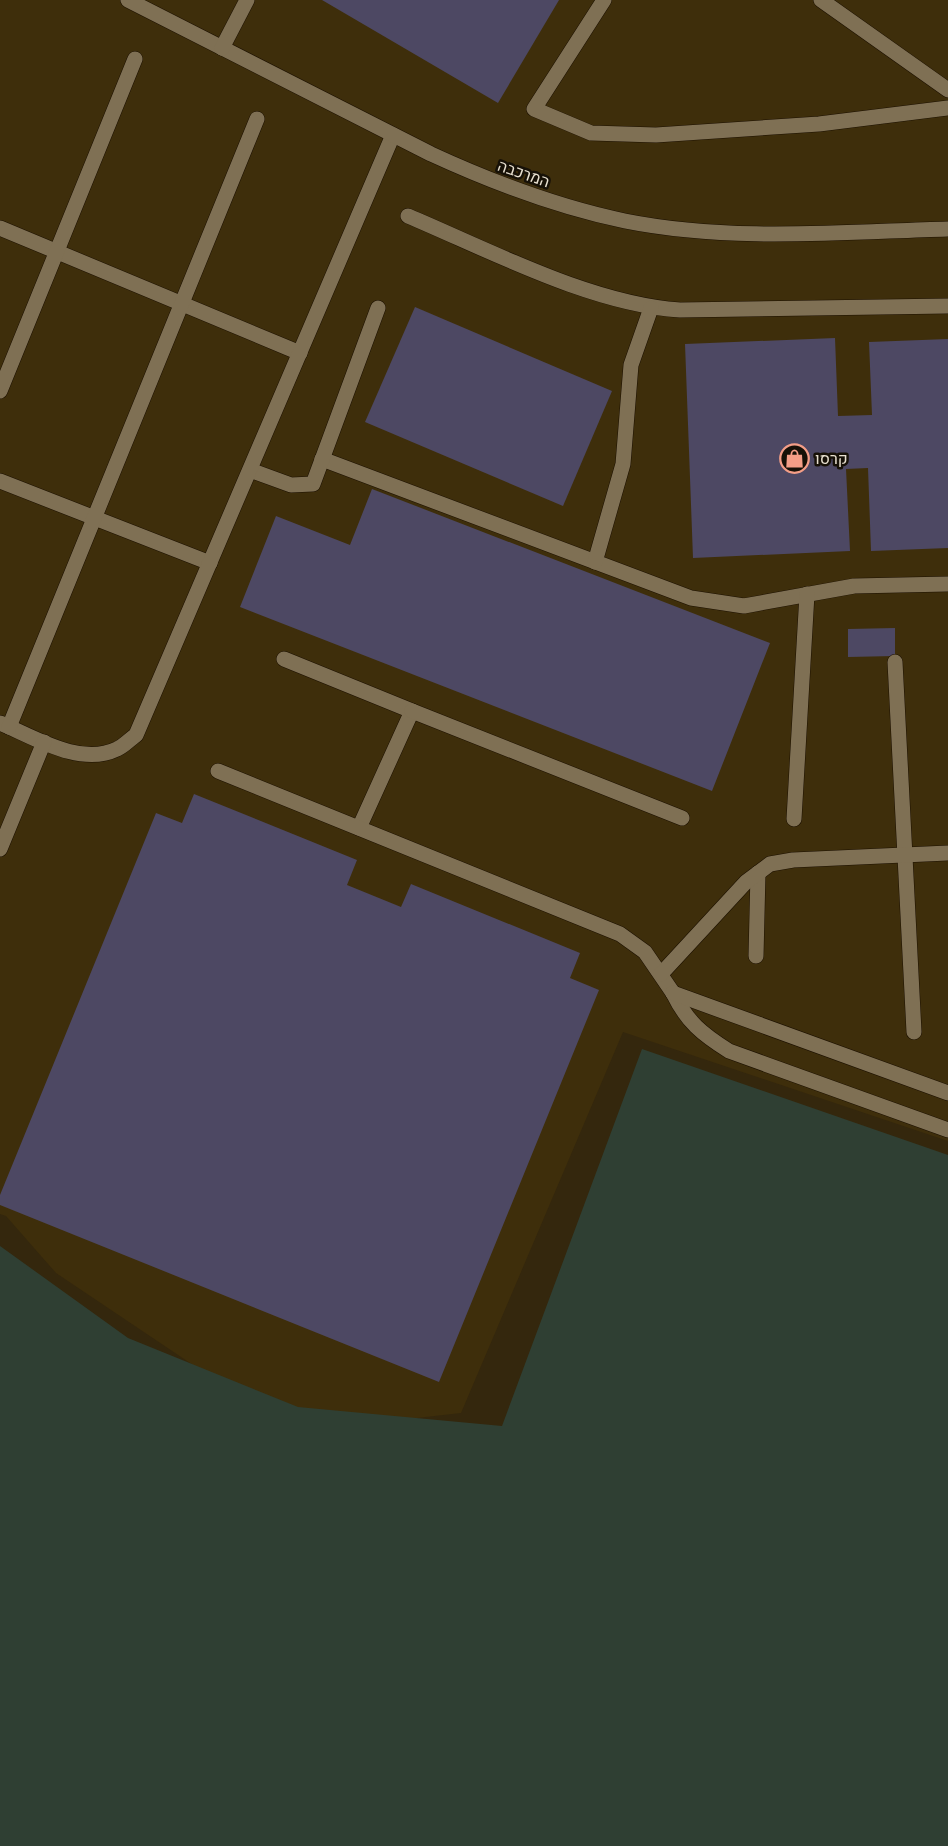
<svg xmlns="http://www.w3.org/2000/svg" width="948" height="1846" font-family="'Asap Condensed',Heebo,sans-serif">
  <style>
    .built { fill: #3e2e0b }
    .green { fill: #2f3f33 }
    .building { fill: #4d4863 }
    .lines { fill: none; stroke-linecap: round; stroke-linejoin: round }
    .lane-casing { stroke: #1c1000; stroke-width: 16 }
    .street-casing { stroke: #1c1000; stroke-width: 16 }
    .lane { stroke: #7f7054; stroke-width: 15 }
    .street { stroke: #7f7054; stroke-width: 15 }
    .labels { text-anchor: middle; stroke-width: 5; stroke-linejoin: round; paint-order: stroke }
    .street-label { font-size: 16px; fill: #e8e0d0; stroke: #171107 }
    .poi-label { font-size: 16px; fill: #e8e0d0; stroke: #171107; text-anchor: start }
  </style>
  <rect width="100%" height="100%" fill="#34270d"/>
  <path class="built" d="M0 0H948V1141L623 1032 461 1413 293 1432 56 1273 6 1216 0 1214Z"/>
  <path class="green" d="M642 1049 948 1155V1846H0V1246L128 1338 298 1407 502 1426Z"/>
  <g class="building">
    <path d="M322 0H559L498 103Z"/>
    <path d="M415 307 612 391 563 506 365 422Z"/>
    <path d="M835 338 838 416 872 415 869 342 948 339V548L871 551 868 468 846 469 850 551 693 558 685 344Z"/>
    <path d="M372 489 770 643 712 791 240 607 276 516 350 545Z"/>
    <path d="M895 628V656L848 657V629Z"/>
    <path d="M194 794 357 860 347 885 401 907 411 884 580 953 570 978 599 990 439 1382 0 1205V1195L156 813 182 823Z"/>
  </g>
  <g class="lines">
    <defs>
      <g id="lane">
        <path d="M604 0 534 109 591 133 656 135 819 124 948 108"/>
        <path d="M821 0 948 90"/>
        <path d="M408 216C491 251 591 304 680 310L948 306"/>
        <path d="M0 228 300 353"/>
        <path d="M0 391 135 59"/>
        <path d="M322 459 691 598 744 606 854 586 948 584"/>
        <path d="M250 470 291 485 313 484 378 308"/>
        <path d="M0 481 210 563"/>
        <path d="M595 562 623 464 631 365 651 308"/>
        <path d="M284 659 412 711 359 828"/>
        <path d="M895 662 914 1032"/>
        <path d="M412 711 682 818"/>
        <path d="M0 723C34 737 80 767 117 749 124 746 130 739 136 735L393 135"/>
        <path d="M9 727 257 119"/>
        <path d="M218 771 620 934 645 952 673 993"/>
        <path d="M794 819 807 594"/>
        <path d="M0 849 44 742"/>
        <path d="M756 956 758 873"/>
        <path d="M661 974 746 882 770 864 793 860 948 853"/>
      </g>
      <g id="street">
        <path d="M128 0 431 154C494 183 557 207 625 221 730 242 841 232 948 229"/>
        <path d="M222 48 247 0"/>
        <path d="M673 993C687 1022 702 1034 729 1051L948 1130"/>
        <path d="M673 993 948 1093"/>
      </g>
    </defs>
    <use href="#lane" class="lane-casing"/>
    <use href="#street" class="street-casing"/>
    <use href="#lane" class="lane"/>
    <use href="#street" class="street"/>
  </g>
  <defs>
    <symbol id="shop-ring" viewBox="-11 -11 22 22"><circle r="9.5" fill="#171107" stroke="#f49e87" stroke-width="1.5"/><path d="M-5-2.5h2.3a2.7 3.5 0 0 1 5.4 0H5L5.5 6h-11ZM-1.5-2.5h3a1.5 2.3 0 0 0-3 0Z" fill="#f49e87"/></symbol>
  </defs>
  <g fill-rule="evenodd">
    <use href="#shop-ring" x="778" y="442" width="33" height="33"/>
  </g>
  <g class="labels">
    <g class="street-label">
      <text transform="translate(524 173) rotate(19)" y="6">המרכבה</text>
    </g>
    <g class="poi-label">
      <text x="815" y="464">קרסו</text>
    </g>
  </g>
</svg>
